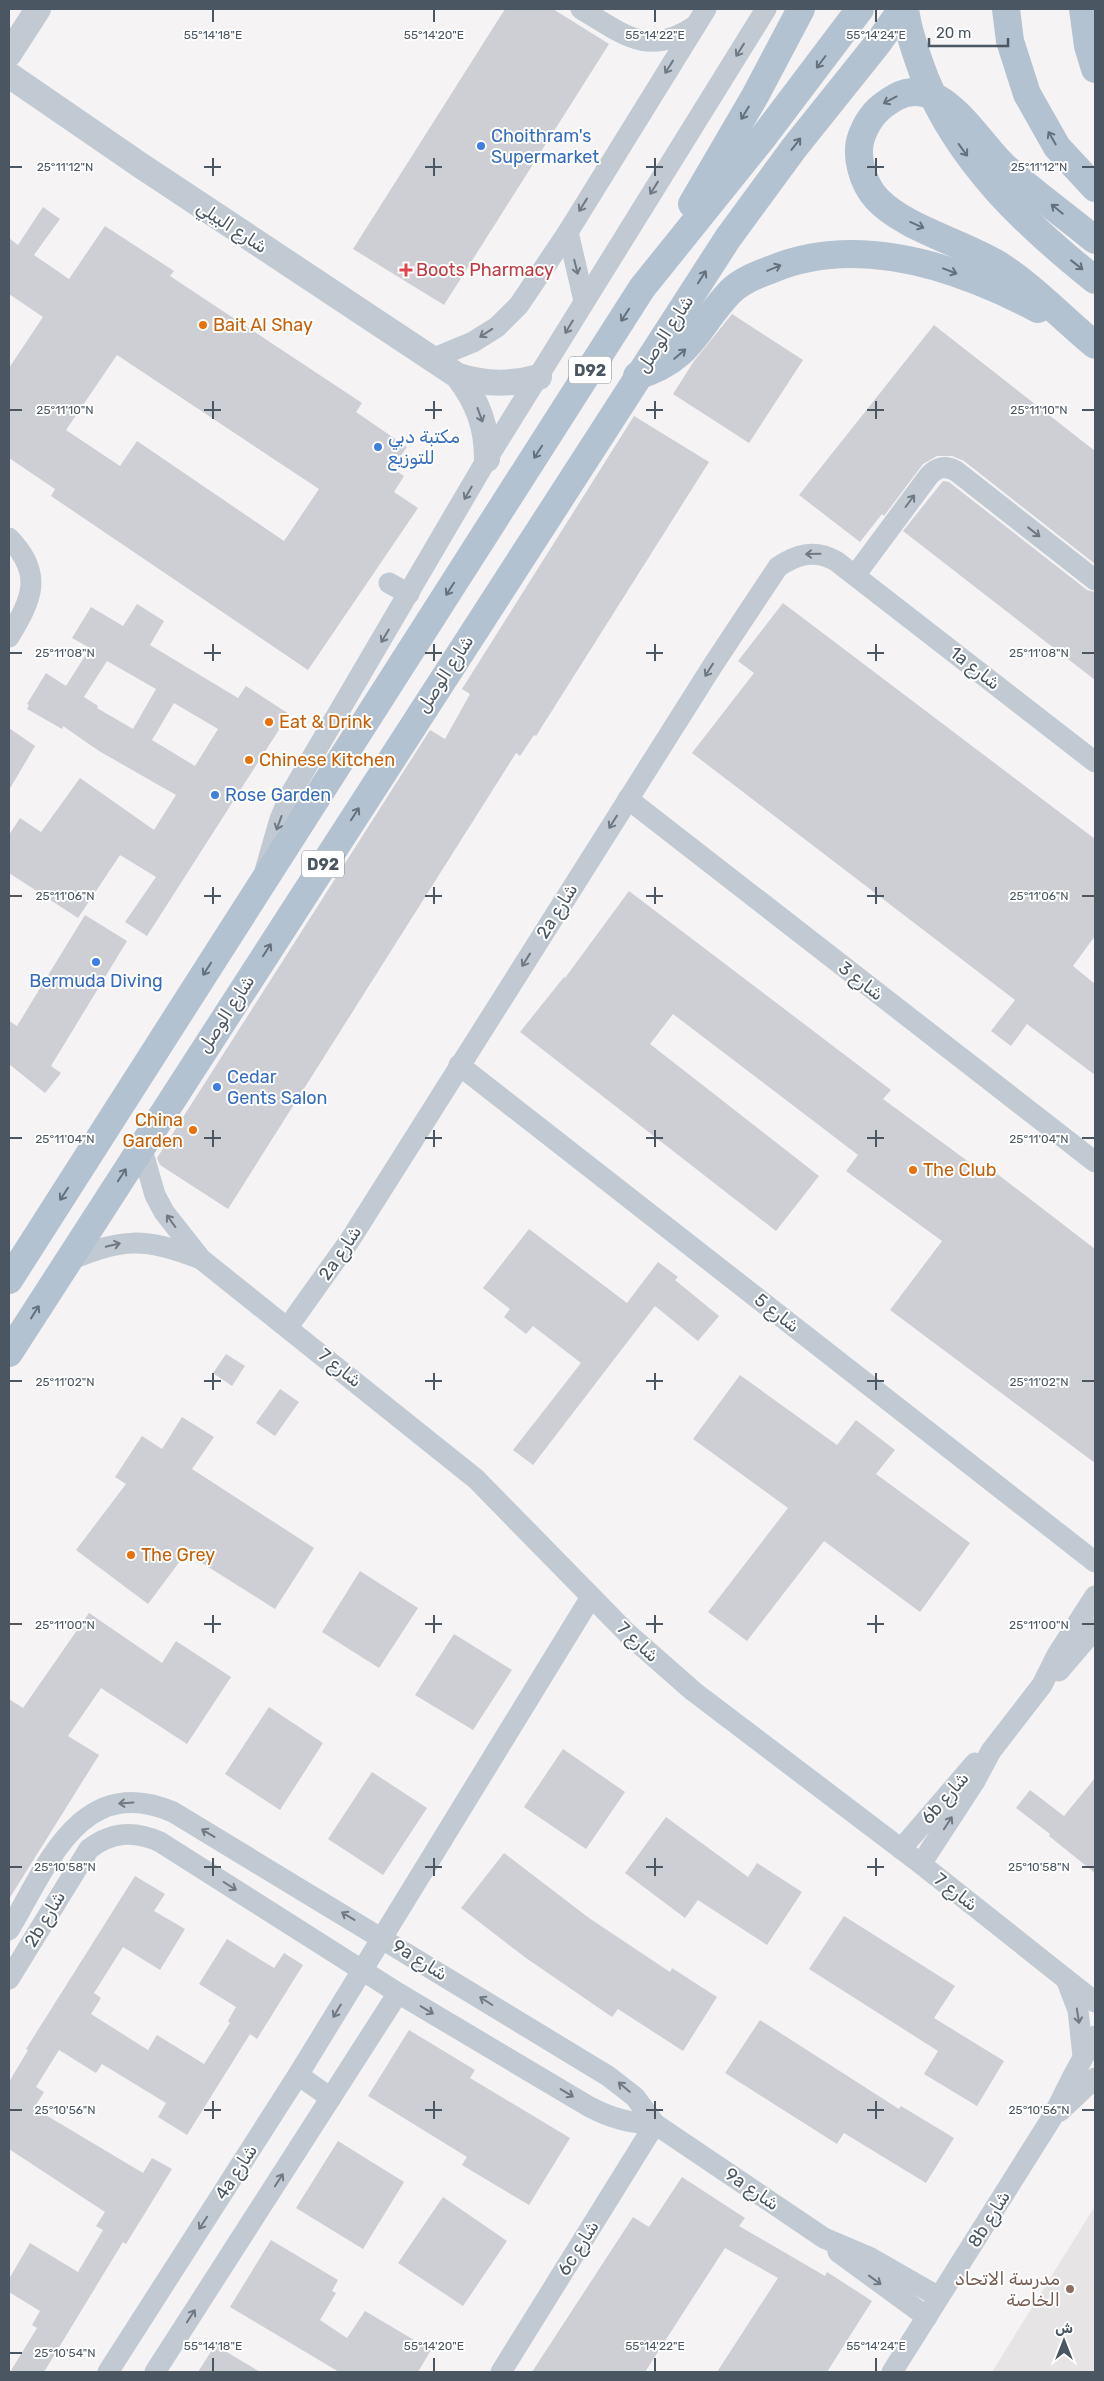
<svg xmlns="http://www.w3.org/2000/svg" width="1104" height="2381" font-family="Rubik,'Noto Naskh Arabic',sans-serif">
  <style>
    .education { fill: #e6e4e5 }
    .building { fill: #cdcfd5; fill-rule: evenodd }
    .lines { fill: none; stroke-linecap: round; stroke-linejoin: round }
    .minor { stroke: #c1cad2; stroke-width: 21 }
    .tertiary { stroke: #c1cad2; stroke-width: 26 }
    .primary { stroke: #b3c2d1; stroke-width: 28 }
    .primary-bridge { stroke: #b3c2d1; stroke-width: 28 }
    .oneway { stroke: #6e7983 }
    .oneway2 { stroke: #64717d }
    .ticks { fill: none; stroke: #4a5661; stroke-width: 2 }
    .shop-dot { fill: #3f7fe0; stroke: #fff; stroke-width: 2 }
    .health-dot { fill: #e0444e; stroke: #fff; stroke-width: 2 }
    .food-dot { fill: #e8710a; stroke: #fff; stroke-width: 2 }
    .education-dot { fill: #8d6e63; stroke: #fff; stroke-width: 2 }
    .labels { text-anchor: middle; stroke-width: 4; stroke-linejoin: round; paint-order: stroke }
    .shield { fill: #fff; stroke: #808990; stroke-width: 1 }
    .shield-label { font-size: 16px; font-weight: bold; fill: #4a5661 }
    .shop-label { font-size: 18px; fill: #366cbe; stroke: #fff; text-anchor: start }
    .street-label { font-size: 18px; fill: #4a5661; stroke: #fff }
    .health-label { font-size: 18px; fill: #be3a42; stroke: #fff; text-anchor: start }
    .food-label { font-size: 18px; fill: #c56008; stroke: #fff; text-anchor: start }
    .education-label { font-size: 18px; fill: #785e54; stroke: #fff; text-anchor: end }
    .ticks-label { font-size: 12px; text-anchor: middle; fill: #4a5661; stroke: #fff; stroke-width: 4; stroke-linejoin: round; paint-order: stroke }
  </style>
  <rect width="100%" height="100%" fill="#f5f3f3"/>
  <path class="education" d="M1095 2206V2372H992Z"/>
  <g class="building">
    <path d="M505 9H553L609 44 444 305 353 249Z"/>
    <path d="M43 207 60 219 34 255 69 279 105 226 174 271 170 276 362 403 356 412 407 447 392 468 404 476 394 492 418 508 308 670 51 496 55 489 9 458V368L43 317 9 294V238L18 245ZM117 355 319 489 284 541 137 441 120 466 66 430Z"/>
    <path d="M732 314 803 360 749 443 673 394 694 361Z"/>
    <path d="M934 325 1095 451V564L964 461 952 456H937L923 464 884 516 882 514 860 542 799 495Z"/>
    <path d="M634 416 709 462 536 736 534 735 520 756 516 753 228 1209 160 1165 157 1158 430 730 445 739 470 694 462 689Z"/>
    <path d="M943 481 949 482 1087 590 1095 592V680L903 531Z"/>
    <path d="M783 603 1095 839V936L1073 966 1095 984V1075L1027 1024 1011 1046 991 1031 1015 1000 692 753 754 673 738 661Z"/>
    <path d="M137 604 164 621 150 645 238 698 246 686 289 714 147 936 125 922 156 877 120 855 78 918 9 873V835L20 818 41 832 80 778 154 830 176 795 99 751 63 726 62 729 27 709 29 705 27 704 46 673 66 686 90 648 72 638 91 607 123 626ZM107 661 156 689 133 729 97 708 98 706 84 697ZM174 703 218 729 195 766 152 740Z"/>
    <path d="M9 728 35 746 9 790Z"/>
    <path d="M629 891 891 1090 883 1099 992 1179 996 1173 1095 1249V1463L890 1310 942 1241 846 1171 858 1155 673 1014 650 1044 819 1176 776 1231 520 1032 564 977 565 978Z"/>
    <path d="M85 915 127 941 51 1066 61 1073 45 1093 9 1064V1021L17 1026Z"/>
    <path d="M529 1229 627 1303 658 1262 678 1277 675 1280 719 1316 698 1341 655 1306 533 1465 513 1450 581 1363 533 1326 526 1334 504 1317 510 1309 483 1288Z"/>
    <path d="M226 1354 245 1366 232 1386 213 1373Z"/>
    <path d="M740 1375 837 1445 856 1420 895 1450 876 1474 970 1543 920 1612 824 1541 747 1641 708 1612 788 1508 693 1439Z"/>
    <path d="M280 1389 299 1402 275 1436 256 1423Z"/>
    <path d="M182 1417 214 1437 192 1469 314 1548 275 1609 186 1553 148 1604 76 1550 126 1484 115 1477 142 1436 162 1449Z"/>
    <path d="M360 1571 418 1608 379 1668 322 1632Z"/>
    <path d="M89 1613 162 1663 176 1641 231 1677 187 1744 101 1688 68 1736 99 1755 9 1899V1699L23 1708Z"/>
    <path d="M454 1634 512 1670 473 1730 415 1695Z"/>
    <path d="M269 1707 323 1743 280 1810 225 1774Z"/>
    <path d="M563 1749 625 1792 586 1849 524 1807Z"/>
    <path d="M372 1772 427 1808 383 1875 328 1839Z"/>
    <path d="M1095 1778V1873L1049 1836 1050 1834 1016 1808 1030 1790 1064 1816Z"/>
    <path d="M666 1817 748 1877 757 1863 802 1892 767 1945 698 1900 685 1918 625 1873Z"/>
    <path d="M504 1853 589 1918 670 1972 672 1968 717 1997 683 2051 618 2009 612 2017 526 1958 461 1908Z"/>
    <path d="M135 1876 165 1894 154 1911 185 1929 160 1970 123 1947 94 1993 101 1998 91 2014 148 2050 157 2035 204 2064 230 2023 228 2021 236 2007 199 1984 227 1939 274 1968 284 1953 303 1965 257 2039 250 2034 187 2135 158 2117 166 2103 102 2064 96 2073 59 2050 36 2087 44 2092 34 2108 143 2173 152 2158 172 2169 126 2244 123 2242 44 2372H10L37 2328 32 2325 40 2311 9 2292V2279L30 2243 78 2272 103 2230 96 2226 105 2212 9 2149V2082L28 2050 26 2049Z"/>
    <path d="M844 1916 955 1986 934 2018 1004 2061 977 2106 924 2074 938 2051 809 1969Z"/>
    <path d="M760 2020 899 2109 901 2106 954 2138 926 2183 844 2133 837 2144 725 2073Z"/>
    <path d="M409 2030 475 2070 470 2078 570 2138 529 2205 462 2165 467 2157 368 2096Z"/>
    <path d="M338 2141 404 2182 363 2249 296 2208Z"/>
    <path d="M682 2177 745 2218 739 2226 825 2276 827 2272 872 2301 827 2372H717L778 2278 725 2248 645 2372H532L633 2217 649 2227Z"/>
    <path d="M443 2197 507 2241 463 2306 398 2263Z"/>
    <path d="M271 2240 338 2280 332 2291 336 2293 320 2320 347 2338 365 2311 431 2350 418 2372H339L230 2307Z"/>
    <path d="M215 2345 260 2372H198Z"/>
  </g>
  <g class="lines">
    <g class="minor">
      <path d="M581 9C623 34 648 58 695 26"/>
      <path d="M568 232 584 301"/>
      <path d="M432 359 473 342 497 327 519 305 568 232 706 9"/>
      <path d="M9 538C44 574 32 599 9 637"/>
      <path d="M856 574 928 477C936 467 945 465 956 471L1095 580"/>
      <path d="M389 583 409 594"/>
      <path d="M628 799 1095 1162"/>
      <path d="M265 871 280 819 290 795 487 459 766 9"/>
      <path d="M459 1065 1095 1562"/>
      <path d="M141 1146 155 1195 164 1212 201 1259 476 1479 627 1633 693 1691 921 1864 1095 2002"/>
      <path d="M67 1261C124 1238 143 1237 201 1259"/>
      <path d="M288 1327 350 1240 713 665 778 567C797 554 815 549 836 561L1095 762"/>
      <path d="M1059 1671 1095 1629"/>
      <path d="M901 1849 975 1763"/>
      <path d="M921 1864 975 1781 991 1751 1042 1685 1057 1655 1095 1596"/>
      <path d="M9 1930C47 1866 81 1772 173 1812L608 2076 635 2097 655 2124 824 2238 871 2258 939 2297"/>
      <path d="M9 1979 89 1849C111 1832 134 1830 160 1842L398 1993 588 2106C610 2118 630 2124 655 2124"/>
      <path d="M1066 1979 1078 2010 1083 2056"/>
      <path d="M298 2075 331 2098"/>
      <path d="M1060 2111 1095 2078"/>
      <path d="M838 2252 927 2317"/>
      <path d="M108 2372 298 2075 591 1597"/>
      <path d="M155 2372 398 1993"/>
      <path d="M501 2372 655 2124"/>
      <path d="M892 2372 1053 2116 1073 2076 1095 2036"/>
    </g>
    <g class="tertiary">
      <path d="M9 54 38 9"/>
      <path d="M9 75 140 165 458 376C486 385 511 385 539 377"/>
      <path d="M458 376C478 402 487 427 487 459"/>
    </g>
    <g class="primary">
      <path d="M1006 9 1010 41 1027 94 1057 147 1095 188"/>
      <path d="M1083 9 1088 46 1095 69"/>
      <path d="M692 204 755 96 801 9"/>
      <path d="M1095 240C1066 216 1035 194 1007 169 978 144 942 72 896 97 878 107 869 117 862 135 854 155 863 184 877 199 904 228 963 243 999 265 1034 287 1063 319 1095 345"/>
      <path d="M637 376C692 359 695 329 730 292 741 281 756 275 770 270 857 233 958 267 1038 309"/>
      <path d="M9 1280 642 288 761 140 860 9"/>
      <path d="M9 1353 728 238 794 148 878 43 902 9"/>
    </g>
    <path class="primary-bridge" d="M905 9C908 32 917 57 925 78 960 163 1025 224 1095 280"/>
  </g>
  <defs><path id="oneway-shaft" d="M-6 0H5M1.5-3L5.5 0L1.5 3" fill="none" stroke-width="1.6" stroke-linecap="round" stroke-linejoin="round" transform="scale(1.25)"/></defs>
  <g class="oneway">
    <use href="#oneway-shaft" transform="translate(740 50) rotate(122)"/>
    <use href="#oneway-shaft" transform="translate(669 67) rotate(122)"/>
    <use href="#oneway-shaft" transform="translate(654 188) rotate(122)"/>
    <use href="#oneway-shaft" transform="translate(583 205) rotate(122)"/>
    <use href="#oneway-shaft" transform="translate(576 267) rotate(76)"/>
    <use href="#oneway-shaft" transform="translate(569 327) rotate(121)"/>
    <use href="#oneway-shaft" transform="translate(486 333) rotate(147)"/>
    <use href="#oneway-shaft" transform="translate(480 415) rotate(70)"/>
    <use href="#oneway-shaft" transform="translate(468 493) rotate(120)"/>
    <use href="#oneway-shaft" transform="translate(910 501) rotate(-53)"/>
    <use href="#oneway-shaft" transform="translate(1034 532) rotate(38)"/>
    <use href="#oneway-shaft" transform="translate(813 554) rotate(179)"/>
    <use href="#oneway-shaft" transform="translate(385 636) rotate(121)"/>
    <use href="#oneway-shaft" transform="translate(709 670) rotate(122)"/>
    <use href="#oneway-shaft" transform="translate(613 822) rotate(122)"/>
    <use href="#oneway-shaft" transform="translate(279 823) rotate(110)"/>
    <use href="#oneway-shaft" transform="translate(526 960) rotate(122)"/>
    <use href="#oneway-shaft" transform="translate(171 1221) rotate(-126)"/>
    <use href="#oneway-shaft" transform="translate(113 1245) rotate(-13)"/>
    <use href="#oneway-shaft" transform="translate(126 1803) rotate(176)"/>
    <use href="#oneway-shaft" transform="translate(948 1823) rotate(-57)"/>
    <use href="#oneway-shaft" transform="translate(208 1833) rotate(-149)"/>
    <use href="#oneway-shaft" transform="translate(230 1886) rotate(32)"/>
    <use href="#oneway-shaft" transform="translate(348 1916) rotate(-149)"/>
    <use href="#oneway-shaft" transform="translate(486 2001) rotate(-148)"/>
    <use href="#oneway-shaft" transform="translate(427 2010) rotate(31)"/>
    <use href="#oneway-shaft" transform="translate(337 2011) rotate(121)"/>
    <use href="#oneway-shaft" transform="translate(1078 2016) rotate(81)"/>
    <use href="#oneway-shaft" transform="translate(624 2087) rotate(-140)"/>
    <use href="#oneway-shaft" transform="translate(567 2093) rotate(31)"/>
    <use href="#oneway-shaft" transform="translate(279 2180) rotate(-57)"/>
    <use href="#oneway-shaft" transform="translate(203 2223) rotate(123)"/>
    <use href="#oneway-shaft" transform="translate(875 2280) rotate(36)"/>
    <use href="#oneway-shaft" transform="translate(191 2316) rotate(-57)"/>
  </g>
  <g class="oneway2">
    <use href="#oneway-shaft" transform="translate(821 62) rotate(127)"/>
    <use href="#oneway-shaft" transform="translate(890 100) rotate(152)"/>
    <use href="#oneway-shaft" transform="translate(745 113) rotate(121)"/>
    <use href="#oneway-shaft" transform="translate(1052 138) rotate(-120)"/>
    <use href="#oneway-shaft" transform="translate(796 144) rotate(-52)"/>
    <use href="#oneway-shaft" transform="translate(963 150) rotate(54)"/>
    <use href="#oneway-shaft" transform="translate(1057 209) rotate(-141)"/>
    <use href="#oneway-shaft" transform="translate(917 225) rotate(24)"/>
    <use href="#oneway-shaft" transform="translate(1077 265) rotate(38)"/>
    <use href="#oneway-shaft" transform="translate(774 268) rotate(-23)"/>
    <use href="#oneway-shaft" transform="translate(950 271) rotate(21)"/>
    <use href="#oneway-shaft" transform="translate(702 277) rotate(-57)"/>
    <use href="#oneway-shaft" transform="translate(625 315) rotate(123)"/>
    <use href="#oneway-shaft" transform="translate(680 354) rotate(-40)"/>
    <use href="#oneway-shaft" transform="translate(538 452) rotate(123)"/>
    <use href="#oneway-shaft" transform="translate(450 589) rotate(123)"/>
    <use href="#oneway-shaft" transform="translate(355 814) rotate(-57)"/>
    <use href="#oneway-shaft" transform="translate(267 950) rotate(-57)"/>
    <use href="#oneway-shaft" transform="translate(207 969) rotate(123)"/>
    <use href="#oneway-shaft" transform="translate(122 1175) rotate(-57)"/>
    <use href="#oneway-shaft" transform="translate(64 1194) rotate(123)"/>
    <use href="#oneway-shaft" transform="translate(35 1312) rotate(-58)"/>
  </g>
  <path class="ticks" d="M213 10V22M434 10V22M655 10V22M876 10V22M213 158V176M434 158V176M655 158V176M876 158V176M10 167H22M204 167H221M425 167H442M646 167H663M867 167H884M1082 167H1094M213 401V419M434 401V419M655 401V419M876 401V419M10 410H22M204 410H221M425 410H442M646 410H663M867 410H884M1082 410H1094M213 644V661M434 644V661M655 644V661M876 644V661M10 653H22M204 653H221M425 653H442M646 653H663M867 653H884M1082 653H1094M213 887V904M434 887V904M655 887V904M876 887V904M10 896H22M204 896H221M425 896H442M646 896H663M867 896H884M1082 896H1094M213 1130V1147M434 1130V1147M655 1130V1147M876 1130V1147M10 1138H22M204 1138H221M425 1138H442M646 1138H663M867 1138H884M1082 1138H1094M213 1373V1390M434 1373V1390M655 1373V1390M876 1373V1390M10 1381H22M204 1381H221M425 1381H442M646 1381H663M867 1381H884M1082 1381H1094M213 1615V1633M434 1615V1633M655 1615V1633M876 1615V1633M10 1624H22M204 1624H221M425 1624H442M646 1624H663M867 1624H884M1082 1624H1094M213 1858V1876M434 1858V1876M655 1858V1876M876 1858V1876M10 1867H22M204 1867H221M425 1867H442M646 1867H663M867 1867H884M1082 1867H1094M213 2101V2119M434 2101V2119M655 2101V2119M876 2101V2119M10 2110H22M204 2110H221M425 2110H442M646 2110H663M867 2110H884M1082 2110H1094M10 2353H22M213 2358V2371M434 2358V2371M655 2358V2371M876 2358V2371"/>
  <g class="shop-dot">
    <circle cx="481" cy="146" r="5"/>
    <circle cx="378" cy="447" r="5"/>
    <circle cx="215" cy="795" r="5"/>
    <circle cx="96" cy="962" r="5"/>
    <circle cx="217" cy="1087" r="5"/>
  </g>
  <path class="health-dot" d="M403.5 262.5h5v5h5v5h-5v5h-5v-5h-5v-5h5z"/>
  <g class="food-dot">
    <circle cx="203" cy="325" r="5"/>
    <circle cx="269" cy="722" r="5"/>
    <circle cx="249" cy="760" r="5"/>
    <circle cx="193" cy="1130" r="5"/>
    <circle cx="913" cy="1170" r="5"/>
    <circle cx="131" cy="1555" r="5"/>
  </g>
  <circle class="education-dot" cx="1070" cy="2289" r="5"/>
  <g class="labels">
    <g class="shield">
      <rect x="569" y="356.5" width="42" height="27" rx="4"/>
      <rect x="302" y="850.5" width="42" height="27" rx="4"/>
    </g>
    <g class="shield-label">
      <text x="590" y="376">D92</text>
      <text x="323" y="870">D92</text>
    </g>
    <g class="shop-label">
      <text x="491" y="142">Choithram's<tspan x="491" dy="21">Supermarket</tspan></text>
      <text x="388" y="443">مكتبة دبي<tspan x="388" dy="21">للتوزيع</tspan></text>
      <text x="225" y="801">Rose Garden</text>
      <text x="96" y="987" text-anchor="middle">Bermuda Diving</text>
      <text x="227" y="1083">Cedar<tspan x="227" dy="21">Gents Salon</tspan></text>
    </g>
    <g class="street-label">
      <text transform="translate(232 227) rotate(33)" y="6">شارع البيلي</text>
      <text transform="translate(665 334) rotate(-57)" y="6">شارع الوصل</text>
      <text transform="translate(975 668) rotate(38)" y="6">1a شارع</text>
      <text transform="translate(445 674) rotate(-57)" y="6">شارع الوصل</text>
      <text transform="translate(557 911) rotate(-58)" y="6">2a شارع</text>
      <text transform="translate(861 981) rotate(38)" y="6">شارع 3</text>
      <text transform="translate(226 1014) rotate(-57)" y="6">شارع الوصل</text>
      <text transform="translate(340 1253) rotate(-56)" y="6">2a شارع</text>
      <text transform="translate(777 1313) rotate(38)" y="6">شارع 5</text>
      <text transform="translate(340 1368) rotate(39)" y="6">شارع 7</text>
      <text transform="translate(638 1642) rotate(43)" y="6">شارع 7</text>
      <text transform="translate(945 1798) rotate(-49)" y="6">6b شارع</text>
      <text transform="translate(956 1892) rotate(38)" y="6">شارع 7</text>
      <text transform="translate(45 1919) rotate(-59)" y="6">2b شارع</text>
      <text transform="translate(420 1960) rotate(32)" y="6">9a شارع</text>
      <text transform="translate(236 2172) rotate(-57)" y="6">4a شارع</text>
      <text transform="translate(752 2189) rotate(34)" y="6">9a شارع</text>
      <text transform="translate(989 2219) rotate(-58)" y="6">8b شارع</text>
      <text transform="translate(578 2248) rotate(-58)" y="6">6c شارع</text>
    </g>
    <g class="health-label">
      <text x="416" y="276">Boots Pharmacy</text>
    </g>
    <g class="food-label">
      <text x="213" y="331">Bait Al Shay</text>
      <text x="279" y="728">Eat &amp; Drink</text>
      <text x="259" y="766">Chinese Kitchen</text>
      <text x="183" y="1126" text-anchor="end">China<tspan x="183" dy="21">Garden</tspan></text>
      <text x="923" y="1176">The Club</text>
      <text x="141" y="1561">The Grey</text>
    </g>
    <g class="education-label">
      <text x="1060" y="2285">مدرسة الاتحاد<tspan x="1060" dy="21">الخاصة</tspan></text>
    </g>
  </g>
  <g class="ticks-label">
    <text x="213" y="39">55°14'18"E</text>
    <text x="434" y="39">55°14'20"E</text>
    <text x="655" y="39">55°14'22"E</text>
    <text x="876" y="39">55°14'24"E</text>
    <text x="65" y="171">25°11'12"N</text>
    <text x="1039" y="171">25°11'12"N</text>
    <text x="65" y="414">25°11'10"N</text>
    <text x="1039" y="414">25°11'10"N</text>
    <text x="65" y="657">25°11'08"N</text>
    <text x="1039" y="657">25°11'08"N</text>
    <text x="65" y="900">25°11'06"N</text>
    <text x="1039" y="900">25°11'06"N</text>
    <text x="65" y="1143">25°11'04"N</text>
    <text x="1039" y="1143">25°11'04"N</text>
    <text x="65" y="1386">25°11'02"N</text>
    <text x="1039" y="1386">25°11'02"N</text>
    <text x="65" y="1629">25°11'00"N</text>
    <text x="1039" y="1629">25°11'00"N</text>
    <text x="65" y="1871">25°10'58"N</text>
    <text x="1039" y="1871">25°10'58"N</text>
    <text x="65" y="2114">25°10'56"N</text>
    <text x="1039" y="2114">25°10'56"N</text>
    <text x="213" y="2350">55°14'18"E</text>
    <text x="434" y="2350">55°14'20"E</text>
    <text x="655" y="2350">55°14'22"E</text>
    <text x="876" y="2350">55°14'24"E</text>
    <text x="65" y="2357">25°10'54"N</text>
  </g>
  <rect width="1104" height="2381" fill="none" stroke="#4a5661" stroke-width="20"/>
  <g transform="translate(1064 2341)" stroke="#ffffff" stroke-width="4" paint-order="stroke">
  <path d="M0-4L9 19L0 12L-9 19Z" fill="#4a5661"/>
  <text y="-8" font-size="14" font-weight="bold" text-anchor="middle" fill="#4a5661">ش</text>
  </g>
  <path d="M929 38v8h79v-8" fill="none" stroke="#4a5661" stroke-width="2.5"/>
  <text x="936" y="38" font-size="15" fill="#4a5661" stroke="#ffffff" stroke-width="4" paint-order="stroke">20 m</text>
</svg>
